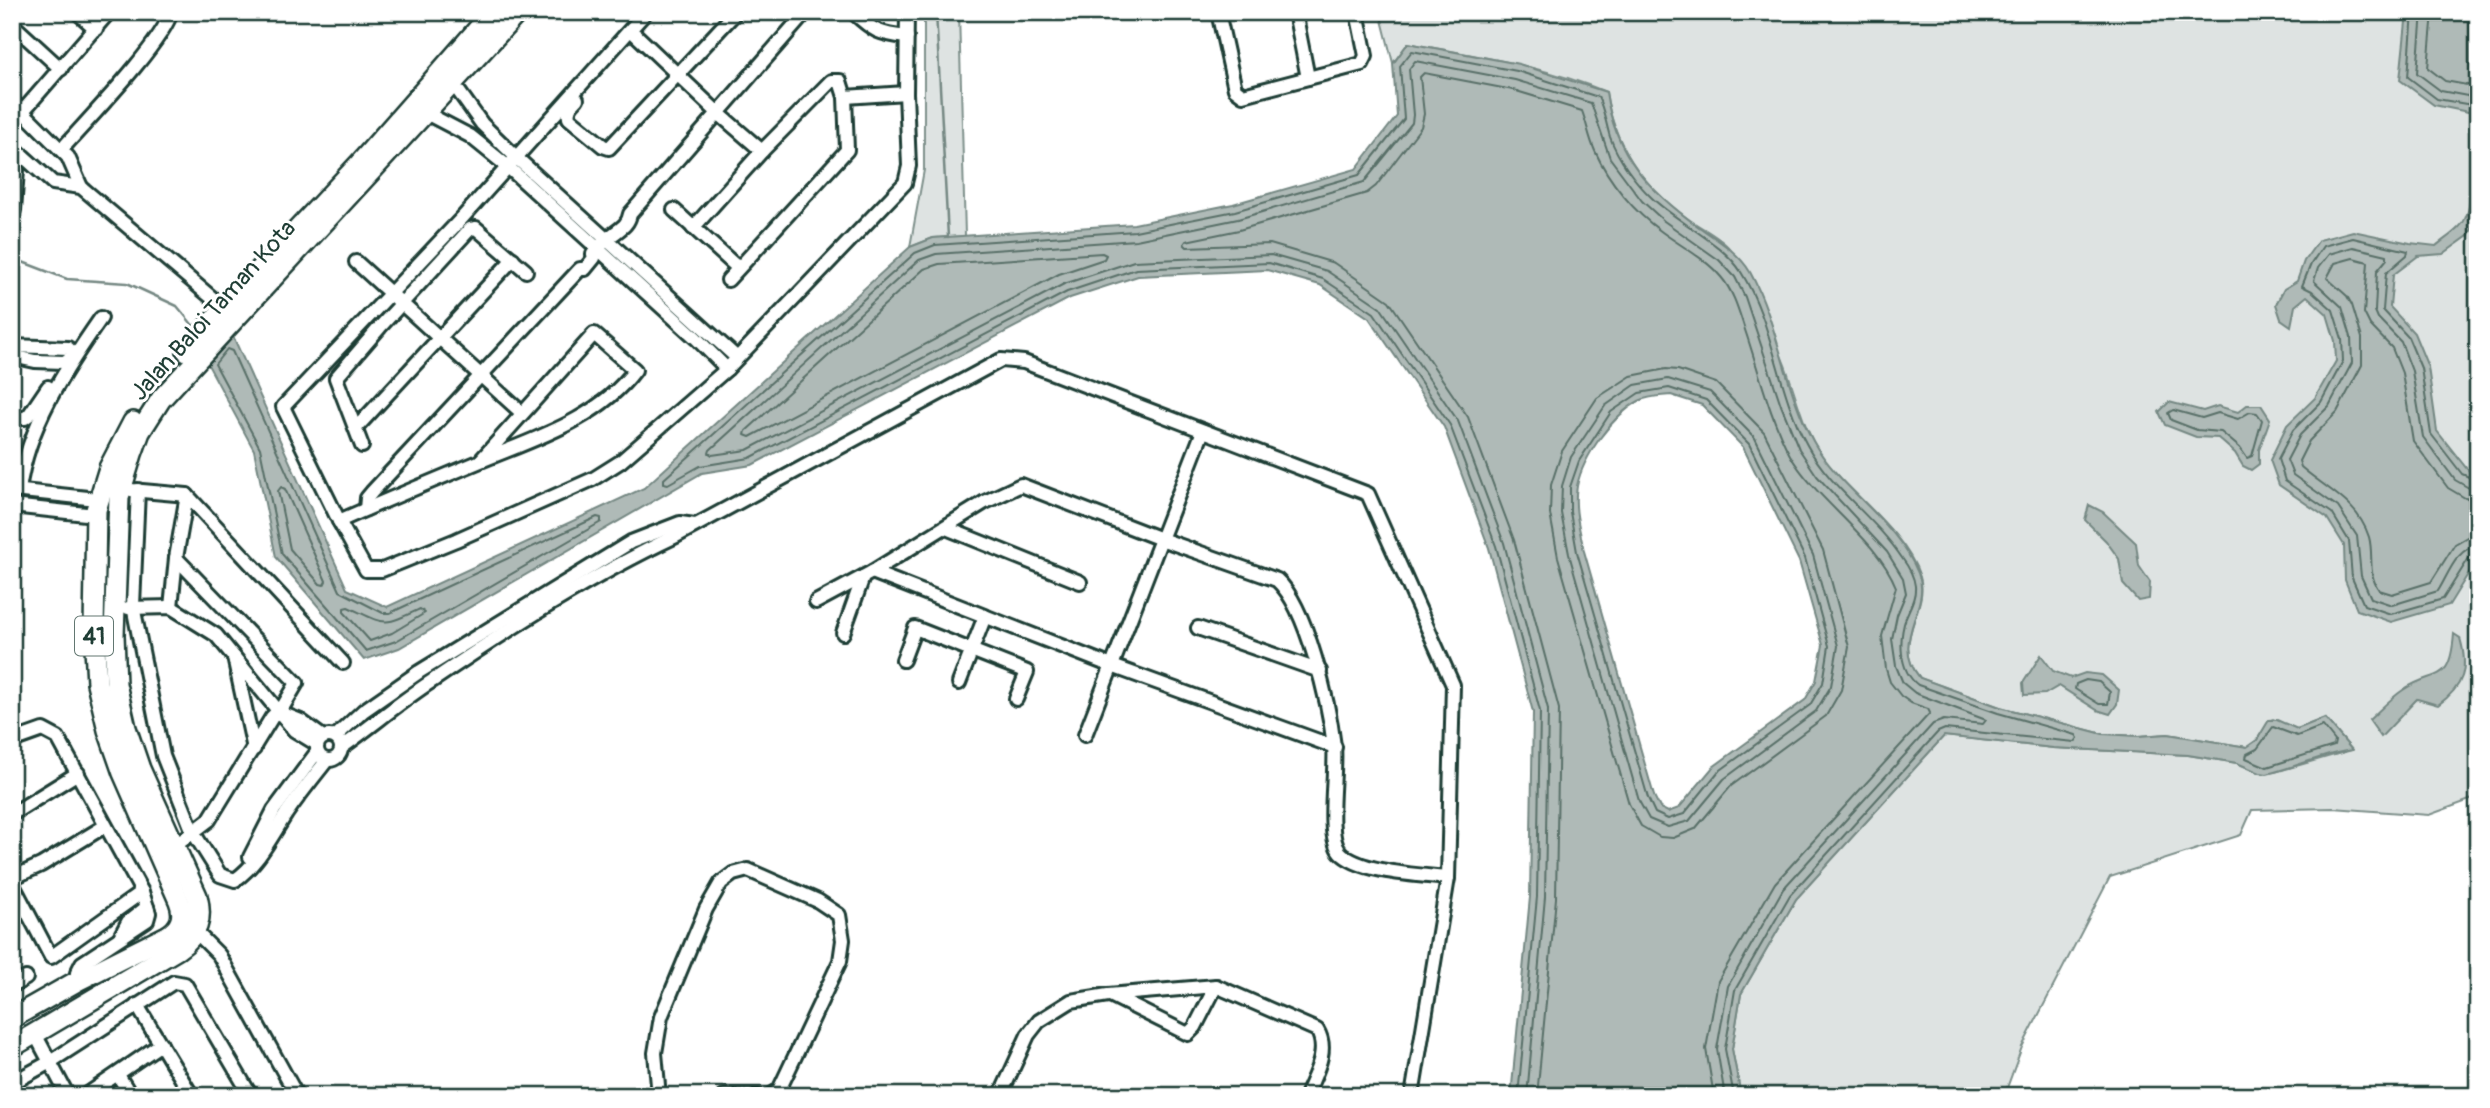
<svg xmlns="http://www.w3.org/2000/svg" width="2490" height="1108" font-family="Pangolin,sans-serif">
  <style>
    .green { fill: #dee3e2; stroke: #7e908b; stroke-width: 2 }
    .water { fill: #afbab7; stroke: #758883; stroke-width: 2; fill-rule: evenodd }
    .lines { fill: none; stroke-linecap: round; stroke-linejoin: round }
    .shore { stroke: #596f68; stroke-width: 2 }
    .stream { stroke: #758883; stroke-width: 2.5 }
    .minor-casing { stroke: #1f3d34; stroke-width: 18 }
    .trunk-casing { stroke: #1f3d34; stroke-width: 24 }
    .minor { stroke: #fff; stroke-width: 12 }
    .trunk { stroke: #fff; stroke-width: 19 }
    .labels { text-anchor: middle; stroke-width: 6; stroke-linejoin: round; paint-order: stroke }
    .shield { fill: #fff; stroke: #627771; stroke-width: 2 }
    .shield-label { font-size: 23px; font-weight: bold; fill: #1f3d34 }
    .street-label { font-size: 24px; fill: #1f3d34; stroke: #fff }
  </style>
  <rect width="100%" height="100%" fill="#fff"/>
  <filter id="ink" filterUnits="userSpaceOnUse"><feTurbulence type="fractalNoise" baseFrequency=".0143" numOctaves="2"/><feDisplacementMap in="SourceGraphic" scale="14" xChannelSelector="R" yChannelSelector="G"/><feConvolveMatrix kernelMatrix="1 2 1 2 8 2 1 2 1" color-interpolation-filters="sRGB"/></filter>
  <g filter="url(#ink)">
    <g class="green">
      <path d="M924 12H959L965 236 933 238 910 247 924 170Z"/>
      <path d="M1380 12H2478V797L2429 815 2333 808 2252 810 2241 835 2110 877 2022 1047 2004 1096H1741L1732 1049 1741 994 1796 899 1944 736 2053 748 2188 755 2237 763 2260 773 2275 772 2352 750 2325 718 2297 729 2273 719 2270 720 2257 740 2247 747 2168 734 2138 736 2103 734 2000 707 1920 678C1889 642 1930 610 1920 577 1906 533 1851 494 1823 458 1803 430 1797 397 1785 365 1776 342 1763 320 1753 297 1745 282 1739 264 1730 249 1721 237 1699 227 1687 218 1643 187 1614 146 1606 92 1543 65 1475 56 1408 43L1393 63Z"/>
    </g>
    <g class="water">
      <path d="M2407 12H2478V114L2434 105 2400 80Z"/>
      <path d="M1408 43 1519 64 1606 92C1615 155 1649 191 1699 227 1718 240 1738 252 1750 272 1779 325 1784 388 1813 441 1840 490 1896 520 1918 573 1933 607 1888 641 1920 678L2000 707 2103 734 2138 736 2168 734 2247 747 2257 740 2269 720H2277L2297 729 2325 718 2352 750C2323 754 2296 767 2267 774L2260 773 2237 763 2188 755 2053 748 1944 736 1796 899 1741 994 1732 1049 1741 1096H1511L1530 897 1533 712 1489 548 1444 427 1369 318 1320 285 1267 270 1138 276 1070 298 752 465 702 473 399 648 364 660 276 557 254 450 206 361 224 342 233 336 347 589 387 607 644 488 910 247 933 238 1134 224 1233 204 1356 169 1397 116 1393 64ZM1671 395 1702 405 1743 447 1799 561 1823 645 1816 681 1805 700 1713 767 1679 808 1668 812 1660 808 1654 796 1584 551C1580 530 1573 508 1577 486 1583 456 1613 415 1639 401 1648 396 1661 396 1671 395Z"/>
      <path d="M2478 148V218L2468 236 2443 254 2418 256 2393 275 2390 307 2414 333 2428 367 2437 431 2467 469 2478 475V558L2449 605 2391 622 2357 610 2345 580 2344 545 2327 518 2279 485 2270 460 2287 425 2315 398 2336 361 2335 341 2327 314 2307 296 2295 306 2291 326 2281 319 2276 304 2284 289 2297 281 2304 261 2319 240 2353 231 2410 243 2436 246C2445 238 2461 229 2465 219 2476 197 2466 169 2478 148Z"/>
      <path d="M2169 402 2203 411 2218 406 2238 412 2247 405H2261L2270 419 2259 450V464L2251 470 2243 466 2235 453 2218 438 2196 437 2165 425 2159 412Z"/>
      <path d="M2089 505 2103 512 2136 543 2139 566 2150 582 2149 599 2138 601 2123 584 2119 559 2106 541 2085 520Z"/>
      <path d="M2454 634 2460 638C2469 669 2464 686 2438 705L2417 699 2381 737 2369 720C2380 710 2391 698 2403 690 2435 668 2450 687 2454 634Z"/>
      <path d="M2041 655 2053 671 2071 678 2085 673 2102 675 2119 690 2117 704 2110 714 2097 710 2059 686 2045 694 2024 695 2023 683Z"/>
    </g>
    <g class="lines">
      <g class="shore">
        <path d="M2413 12 2408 77 2437 99 2478 106"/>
        <path d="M2422 12 2417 73 2441 91 2478 98"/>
        <path d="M2433 12 2428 68 2445 81 2478 87"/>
        <path d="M1102 253 1106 255 1104 259 1059 274 750 437 745 435 746 431 924 269 939 264Z"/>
        <path d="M227 349 232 351 340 591 383 613H390L597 517 601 518V522L396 641 366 651 282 554 260 448 215 364Z"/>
        <path d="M1666 369 1678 370 1716 383 1764 432 1823 550 1849 647 1841 690 1826 716 1731 786 1695 829 1673 838 1660 837 1641 826 1629 804 1558 557 1550 514 1551 485 1562 451 1597 398 1631 376Z"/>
        <path d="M1668 379 1710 392 1755 438 1813 555 1838 646 1831 686 1816 711 1724 779 1689 821 1668 827 1649 819 1639 801 1569 554 1561 513 1562 486 1571 457 1605 406 1635 385Z"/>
        <path d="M1669 388 1706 400 1749 444 1805 558 1829 646 1823 683 1810 705 1718 772 1684 814 1668 819 1655 813 1648 798 1577 552 1570 512V487L1579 461 1611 412 1639 393Z"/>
        <path d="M2173 410 2202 418 2218 413 2238 419 2250 412 2257 413 2262 420 2252 456 2247 458 2240 448 2221 432 2197 430 2171 420 2168 413Z"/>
        <path d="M2478 481 2462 474 2431 434 2421 368 2408 337 2383 310 2386 273 2407 255 2408 251 2353 238 2323 246 2311 264 2302 286 2312 291 2333 310 2342 339 2343 361 2321 402 2293 430 2278 459 2285 481 2332 513 2349 541 2352 578 2364 605 2391 614 2443 599 2469 558 2478 555"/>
        <path d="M281 487 285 489 326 581 324 585 320 584 290 549 278 491Z"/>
        <path d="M2478 490 2469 488 2455 480 2423 437 2412 371 2401 342 2378 318 2375 311 2377 271 2387 259V255L2353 247 2329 254 2318 268 2314 281 2342 307 2351 337 2352 363 2329 406 2300 435 2287 460 2293 475 2338 507 2357 536 2361 576 2371 598 2392 605 2438 591C2448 576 2456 547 2478 546"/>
        <path d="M2478 500 2465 498 2448 488 2413 441 2402 373 2392 348 2370 325 2364 313 2368 262 2353 258 2335 263 2327 278 2347 296 2352 305 2362 338V365L2337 412 2309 441 2299 461 2301 467C2326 489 2358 502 2369 537 2374 555 2367 574 2379 590L2392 594 2431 582 2455 544 2467 537 2478 536"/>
        <path d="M348 607C387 625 381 627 420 609L425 613 392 633 370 641 344 612V608Z"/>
        <path d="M2086 680 2099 682 2110 692 2108 704H2099L2075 689 2076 684Z"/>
        <path d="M2323 726 2335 741 2334 746 2267 767 2246 758 2247 754 2257 749 2273 727 2297 736Z"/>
        <path d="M1518 1096 1537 897 1540 711 1496 546 1450 425 1374 313 1323 279 1269 263 1136 269 1067 292 750 458 700 466 668 484 664 483V479L915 253 935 245 1135 231 1235 211 1359 175 1404 119 1400 66 1412 51 1517 71 1598 97C1604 109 1606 124 1610 137 1618 159 1635 182 1652 198 1677 222 1724 244 1741 272 1774 324 1777 391 1807 445 1830 488 1875 517 1902 558 1908 566 1914 576 1915 586 1916 597 1910 607 1906 617 1899 638 1898 670 1918 685L1998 713 2076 735 2078 738 2075 742 1945 729 1938 732 1790 895 1735 990 1725 1049 1734 1096"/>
        <path d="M1527 1096 1545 897 1548 709 1504 543 1458 421 1380 307 1327 271 1271 255 1134 261 1064 284 747 450 712 455 709 453 710 450 919 260 936 254 1136 240 1238 219 1364 182 1412 123 1413 115 1409 69 1415 61 1515 80 1591 103 1610 158 1642 201 1664 221 1719 260 1735 277 1745 297 1781 405 1799 449 1817 476 1887 552 1903 578 1906 593 1897 615 1892 639 1896 666 1903 683 1915 693 1986 720 1983 724 1944 720 1933 724 1783 889 1728 986 1717 1049 1725 1096"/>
        <path d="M1537 1096 1556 898 1559 709 1514 540 1468 417 1389 301 1334 263 1270 244 1187 247 1184 244 1186 241 1239 230 1367 193 1376 186 1421 127 1424 114 1420 77 1424 73 1513 90 1582 111C1587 124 1589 138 1595 151 1609 182 1634 212 1662 232 1681 246 1706 259 1721 277 1734 292 1739 312 1745 330 1759 371 1769 416 1790 455 1816 501 1877 538 1896 587L1882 636 1886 669 1890 682 1901 696 1911 703 1928 709 1930 713 1775 883 1718 981 1706 1049 1714 1096"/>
      </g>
      <g class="stream">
        <path d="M936 12 948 237"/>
        <path d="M12 258 67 279 127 283 177 306 196 329"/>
      </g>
      <defs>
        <g id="minor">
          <path d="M77 12 96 29"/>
          <path d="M853 12C873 31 879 34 907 37"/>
          <path d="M1218 12 1235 89 1243 95 1362 64 1366 56 1357 12"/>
          <path d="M1295 12 1308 78"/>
          <path d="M12 24 61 69"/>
          <path d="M636 35 717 112 762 151"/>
          <path d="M452 82 482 124 520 161 737 358"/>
          <path d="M845 97 906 93"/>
          <path d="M577 99C571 105 567 109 569 118L603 146 609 148 736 12"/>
          <path d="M12 101 68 157 81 187"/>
          <path d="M23 111 109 12"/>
          <path d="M424 112 470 136 507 166 696 338 727 369"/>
          <path d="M12 146 53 183 81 187 224 308"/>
          <path d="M62 149C86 122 164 41 171 12"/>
          <path d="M12 161 17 170 14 210"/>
          <path d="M674 210 738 268"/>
          <path d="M693 228 762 151 831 81H840L845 97 847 150 728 280"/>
          <path d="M356 262 522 413"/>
          <path d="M12 346 68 348 71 351V357L66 361"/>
          <path d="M12 356 35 361 64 362"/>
          <path d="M283 407 463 217 646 12"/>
          <path d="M284 409 339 521 366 570H382L456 540 593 479 620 462 727 369 905 183 909 166 906 93 907 12"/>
          <path d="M12 418H25L29 415 48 387"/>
          <path d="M356 428 513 259"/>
          <path d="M362 446 336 378 380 327 470 229 476 228 526 271"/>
          <path d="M13 490 97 499"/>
          <path d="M19 490C28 425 64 371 101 318"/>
          <path d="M131 490 187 495 343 663"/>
          <path d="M138 490 133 606 163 756 193 832 220 875 235 880C258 864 271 837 286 814 299 795 313 778 327 760"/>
          <path d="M12 506 95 515"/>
          <path d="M366 509 367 498 372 492 580 269H585L594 258 593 254C598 248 604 241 611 236 619 229 628 226 630 214L806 12"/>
          <path d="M339 521C384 501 430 482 476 463 533 439 597 421 635 370L594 334 480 461"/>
          <path d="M946 528 1080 582"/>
          <path d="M872 572 1112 666 1335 747"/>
          <path d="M816 602 872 572 985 502 1021 485 1161 539 1277 580C1307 607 1329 704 1334 746 1337 771 1325 834 1340 852 1359 873 1421 875 1448 878"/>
          <path d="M171 607 176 558 187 495"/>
          <path d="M128 608 171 607 216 635 294 730 317 744"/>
          <path d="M1198 628 1320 671"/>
          <path d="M843 633 863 577"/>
          <path d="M234 657 254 749"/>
          <path d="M903 660 915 628 1027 672 1016 699"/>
          <path d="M959 683 985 616"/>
          <path d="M281 713 301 721 323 737"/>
          <path d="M1085 735 1203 431"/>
          <circle cx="329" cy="748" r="12"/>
          <path d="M335 737 363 711 419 672 631 542 680 523 695 525"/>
          <path d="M12 741 43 730 58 738 142 892 149 913 147 920 82 963 77 973 79 980"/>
          <path d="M341 748C372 726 401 701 432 681 510 628 591 576 676 536L1001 360 1024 362 1368 494 1453 685 1448 878 1412 1096"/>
          <path d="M12 814 78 773"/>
          <path d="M175 846 209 820 272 717 284 705 297 683 176 558"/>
          <path d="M250 857 274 810 317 752"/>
          <path d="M12 878 41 865 105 826"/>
          <path d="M12 883 51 957 142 892"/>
          <path d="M196 932 219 955 297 1096"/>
          <path d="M120 937 128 922 147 907"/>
          <path d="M12 986 26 978"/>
          <path d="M1110 995 1188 1034 1195 1027 1216 986"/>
          <path d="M137 1005 192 1096"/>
          <path d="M35 1034 68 1096"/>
          <path d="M118 1075 131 1096"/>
          <path d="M12 1083 50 1062 174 982 185 984 251 1096"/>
          <path d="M85 1096 161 1044"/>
          <path d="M659 1096 655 1053 661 1017 706 909 721 883 733 874 748 870 818 901 839 915 843 940 840 961 779 1090 770 1096"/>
          <path d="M724 1096H759"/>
          <path d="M1000 1096 1028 1035 1039 1021 1071 1001 1108 995 1216 986 1317 1030C1330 1051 1314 1075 1306 1096"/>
        </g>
        <g id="trunk">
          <path d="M187 351 224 308 360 163 493 12"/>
          <path d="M12 1018 79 980 167 936C181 928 185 916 179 901L123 773 108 730 97 683 94 630 96 510 109 468 133 422"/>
          <path d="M12 1047 178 949C198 935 203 919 197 896L140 769 126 728 116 684 114 635 119 497 132 454 140 432 161 399 518 12"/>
        </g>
      </defs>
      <use href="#minor" class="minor-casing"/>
      <use href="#trunk" class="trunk-casing"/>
      <use href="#minor" class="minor"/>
      <use href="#trunk" class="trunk"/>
    </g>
  </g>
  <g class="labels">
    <rect class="shield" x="75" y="616.5" width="38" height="39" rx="5"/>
    <g class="shield-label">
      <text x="94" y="644">41</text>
    </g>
    <g class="street-label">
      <text transform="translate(213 310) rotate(-48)" y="8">Jalan Baloi Taman Kota</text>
    </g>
  </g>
  <rect width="2490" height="1108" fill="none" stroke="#fff" stroke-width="42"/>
  <rect x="21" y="21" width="2448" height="1066" fill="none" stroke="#1f3d34" stroke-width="2.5" filter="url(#ink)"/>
</svg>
